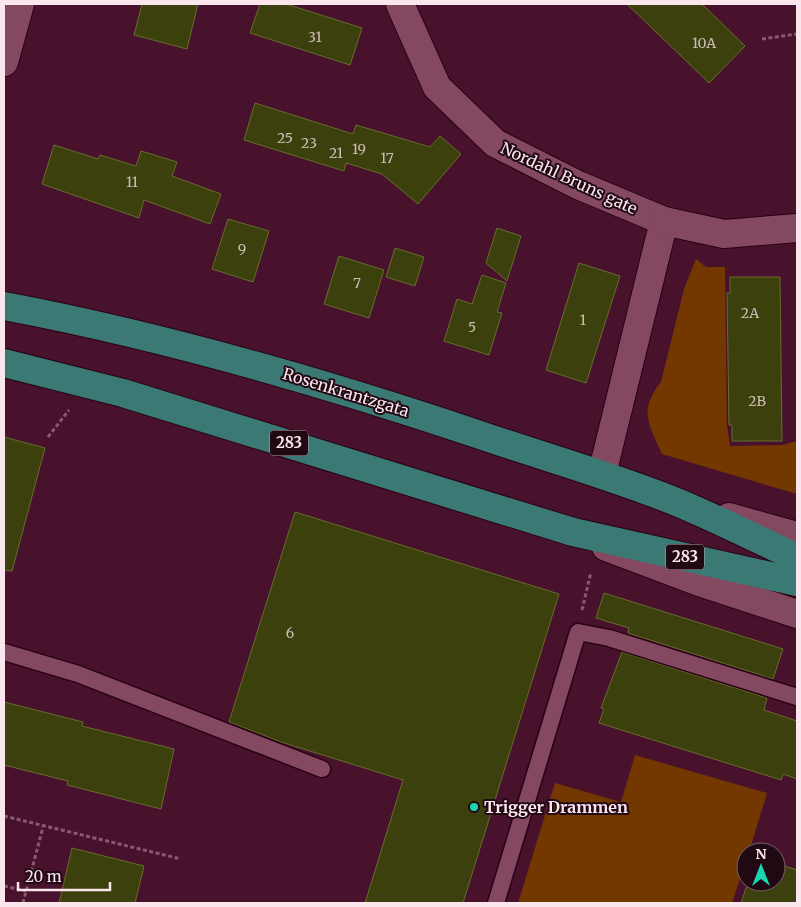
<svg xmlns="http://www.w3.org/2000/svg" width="801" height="907" font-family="Merriweather,serif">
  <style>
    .green { fill: #733700 }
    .building { fill: #3b400d; stroke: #666d2d }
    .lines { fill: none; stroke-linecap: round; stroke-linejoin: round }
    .lane-casing { stroke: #280214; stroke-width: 19 }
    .street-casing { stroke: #280214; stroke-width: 30 }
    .secondary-casing { stroke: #280214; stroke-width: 30 }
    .primary-casing { stroke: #280214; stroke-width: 30 }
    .path { stroke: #865b6f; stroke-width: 3; stroke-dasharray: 4 2.5; stroke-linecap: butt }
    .lane { stroke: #844861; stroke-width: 16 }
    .street { stroke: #844861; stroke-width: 28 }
    .secondary { stroke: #844861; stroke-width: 28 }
    .primary { stroke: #3b7a74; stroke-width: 28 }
    .poi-dot { fill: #1bd5b1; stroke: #210914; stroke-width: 2 }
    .labels { text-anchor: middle; stroke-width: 4; stroke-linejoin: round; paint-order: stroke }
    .number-label { font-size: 14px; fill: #ccbcb6 }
    .shield { fill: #210914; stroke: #baa4ad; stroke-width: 1 }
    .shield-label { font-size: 15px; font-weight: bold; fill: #fce6ee }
    .street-label { font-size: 16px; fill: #fce6ee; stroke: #210914 }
    .poi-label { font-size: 16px; font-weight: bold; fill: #fce6ee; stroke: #210914; text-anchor: start }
  </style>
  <rect width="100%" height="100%" fill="#49122c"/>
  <g class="green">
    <path d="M696 259 706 267H725L727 425 730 446 782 445 797 441V494L662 454C649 425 638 410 661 382L684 289Z"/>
    <path d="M635 755 767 793 749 852H746V860L732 903H518L555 783 621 802Z"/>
  </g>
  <g class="building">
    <path d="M142 4H198L187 49 134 35Z"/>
    <path d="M260 4H286L362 28 350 65 250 33Z"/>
    <path d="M627 4H702L745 46 709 83Z"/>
    <path d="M255 103 353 134 356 125 430 147 440 136 461 154 418 204 382 174 346 163 344 171 244 140Z"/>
    <path d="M54 145 98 159 100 155 136 166 141 151 177 162 172 176 221 194 210 224 144 200 139 218 42 184Z"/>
    <path d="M228 219 269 231 253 282 212 269Z"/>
    <path d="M497 228 521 236 507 281 486 263Z"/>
    <path d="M395 248 424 257 415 286 386 277Z"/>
    <path d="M339 256 384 270 369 318 324 304Z"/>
    <path d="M579 263 620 276 586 383 546 370Z"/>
    <path d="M482 275 506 283 497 312 502 313 489 355 444 341 457 299 472 304Z"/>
    <path d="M730 277H780L782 441H732V425H729L727 293H730Z"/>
    <path d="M4 437 45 448 12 571 4 570Z"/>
    <path d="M295 512 559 594 463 903H365L403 780 281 742 229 722Z"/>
    <path d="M604 593 783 649 773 679 628 633 629 628 596 618Z"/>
    <path d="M622 652 767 698 764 710 797 721V779L783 774 781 780 599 723 604 709 601 708Z"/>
    <path d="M4 702 83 722 82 726 174 749 161 809 67 785 68 781 4 765Z"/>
    <path d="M72 848 144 866 135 903H59Z"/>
    <path d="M776 863 797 870V903H741L748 882H776Z"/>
  </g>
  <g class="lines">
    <defs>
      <g id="lane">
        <path d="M4 652 78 674 322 769"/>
        <path d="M496 903 578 632 609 638 797 697"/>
      </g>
      <g id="street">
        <path d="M400 4 437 87 495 143 578 185 664 221 602 474"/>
        <path d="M4 62 20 4"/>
        <path d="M664 221 724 234 797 228"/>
      </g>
      <g id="secondary">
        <path d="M729 517 797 536"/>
        <path d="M606 547 699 582 797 614"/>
      </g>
      <g id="primary">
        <path d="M4 306C164 336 322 382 477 434 544 457 613 476 679 503 719 520 758 539 797 558"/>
        <path d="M4 363 123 393 573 532 797 582"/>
      </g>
    </defs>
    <use href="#lane" class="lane-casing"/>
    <use href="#street" class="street-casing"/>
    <use href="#secondary" class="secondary-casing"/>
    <use href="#primary" class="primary-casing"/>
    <g class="path">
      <path d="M762 39 797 34"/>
      <path d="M48 437 69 410"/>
      <path d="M582 610 591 572"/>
      <path d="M4 816 181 859"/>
      <path d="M4 886 26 891"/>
      <path d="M23 903 43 827"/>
    </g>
    <use href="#lane" class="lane"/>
    <use href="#street" class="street"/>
    <use href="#secondary" class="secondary"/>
    <use href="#primary" class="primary"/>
  </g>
  <circle class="poi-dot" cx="474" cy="807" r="5"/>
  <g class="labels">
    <g class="number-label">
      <text x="315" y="42">31</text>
      <text x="704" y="48">10A</text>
      <text x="285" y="143">25</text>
      <text x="309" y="148">23</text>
      <text x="359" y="154">19</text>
      <text x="336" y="158">21</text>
      <text x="387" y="163">17</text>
      <text x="132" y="187">11</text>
      <text x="242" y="254">9</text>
      <text x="357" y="288">7</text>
      <text x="750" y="318">2A</text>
      <text x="583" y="325">1</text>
      <text x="472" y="332">5</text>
      <text x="757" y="406">2B</text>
      <text x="290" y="638">6</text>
    </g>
    <g class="shield">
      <rect x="270" y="430.5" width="38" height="25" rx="4"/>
      <rect x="666" y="544.5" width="38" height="25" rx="4"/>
    </g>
    <g class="shield-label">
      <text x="289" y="448">283</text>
      <text x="685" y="562">283</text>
    </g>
    <g class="street-label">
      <text transform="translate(569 178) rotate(25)" y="6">Nordahl Bruns gate</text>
      <text transform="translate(346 392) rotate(17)" y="6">Rosenkrantzgata</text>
    </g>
    <g class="poi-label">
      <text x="484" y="813">Trigger Drammen</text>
    </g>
  </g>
  <rect width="801" height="907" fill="none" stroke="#fce6ee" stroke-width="10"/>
  <g transform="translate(761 867)"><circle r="24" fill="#210914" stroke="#79616b"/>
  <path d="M0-4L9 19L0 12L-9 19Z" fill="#1bd5b1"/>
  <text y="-8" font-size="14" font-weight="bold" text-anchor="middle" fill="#fce6ee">N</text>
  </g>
  <path d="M18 882v8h92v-8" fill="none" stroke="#fce6ee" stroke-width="2.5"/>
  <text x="25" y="882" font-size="15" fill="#fce6ee" stroke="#210914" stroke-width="4" paint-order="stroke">20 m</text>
</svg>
